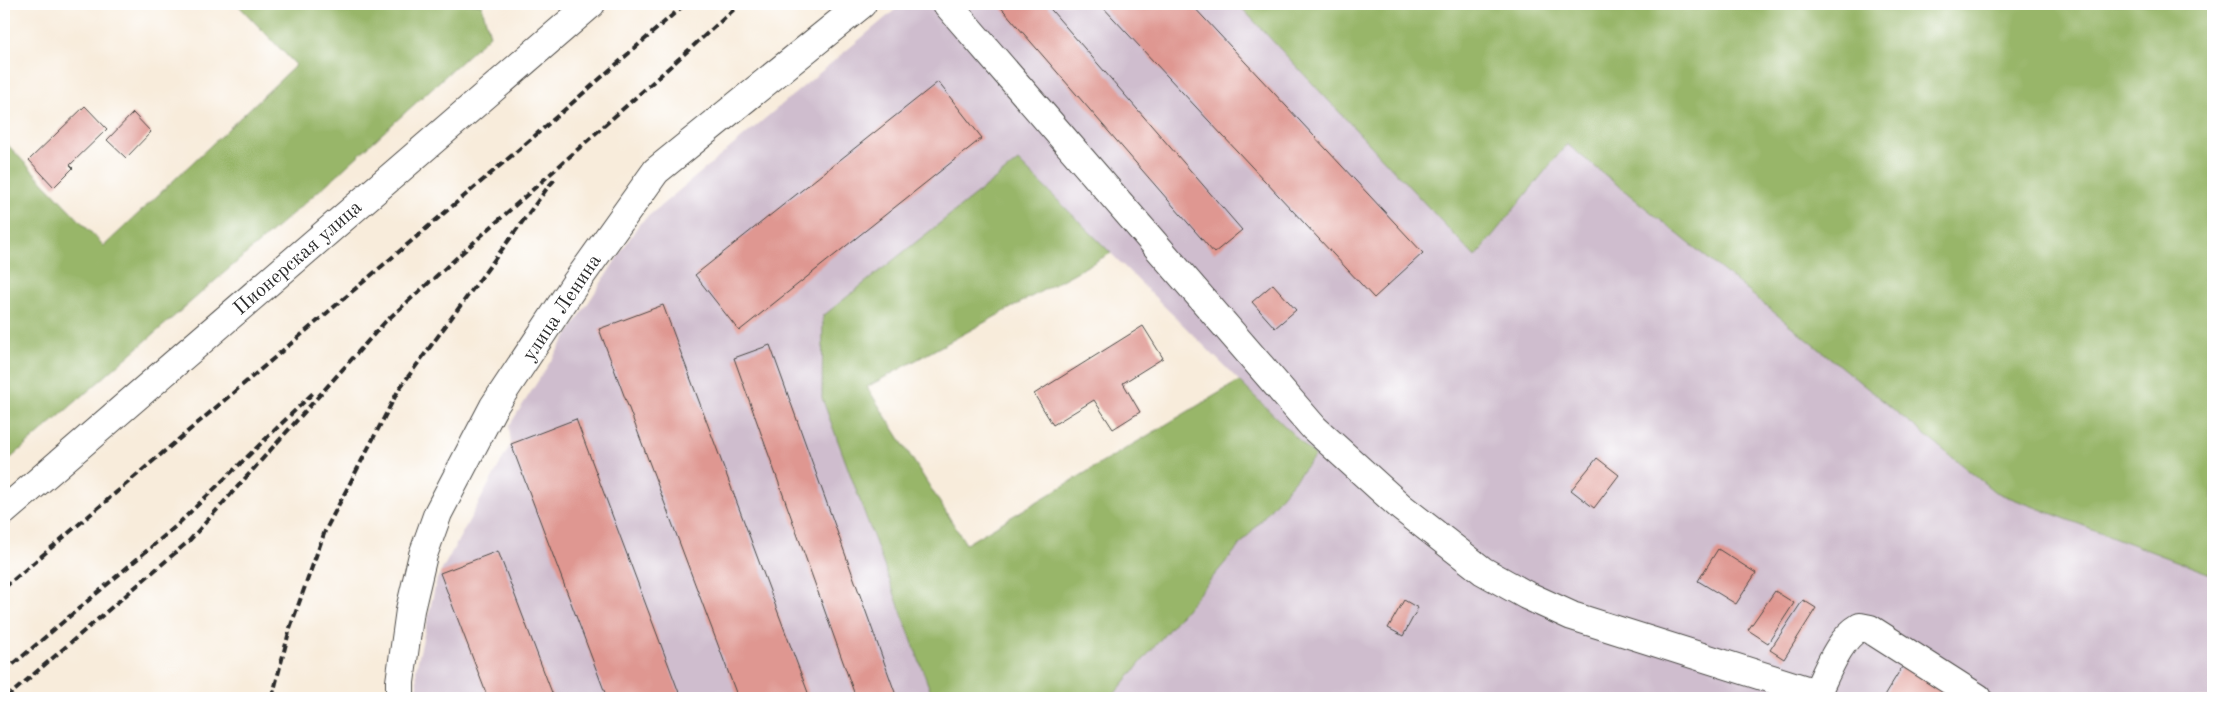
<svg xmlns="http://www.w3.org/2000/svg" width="2217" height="702" font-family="'Old Standard TT',serif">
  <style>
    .industrial { fill: #cfbdce }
    .forest { fill: #98b669; stroke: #62704a }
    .building { fill: #df9791 }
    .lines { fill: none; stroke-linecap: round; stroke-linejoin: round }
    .minor-casing { stroke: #4a4845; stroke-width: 30 }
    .minor { stroke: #fff; stroke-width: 28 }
    .rail { stroke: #2b2b2b; stroke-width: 4; stroke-dasharray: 8 4; stroke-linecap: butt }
    .labels { text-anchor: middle; stroke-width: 4; stroke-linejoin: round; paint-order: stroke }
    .street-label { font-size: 20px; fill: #2b2b2b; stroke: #fff }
  </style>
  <rect width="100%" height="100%" fill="#fff"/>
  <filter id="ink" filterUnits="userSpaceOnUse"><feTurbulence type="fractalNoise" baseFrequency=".02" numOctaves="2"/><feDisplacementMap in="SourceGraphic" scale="10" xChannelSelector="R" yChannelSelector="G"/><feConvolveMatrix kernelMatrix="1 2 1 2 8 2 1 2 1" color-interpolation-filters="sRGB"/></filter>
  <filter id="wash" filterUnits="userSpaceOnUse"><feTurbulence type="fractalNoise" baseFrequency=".0096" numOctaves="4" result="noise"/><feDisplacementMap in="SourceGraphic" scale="20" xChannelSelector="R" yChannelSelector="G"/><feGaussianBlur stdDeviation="1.12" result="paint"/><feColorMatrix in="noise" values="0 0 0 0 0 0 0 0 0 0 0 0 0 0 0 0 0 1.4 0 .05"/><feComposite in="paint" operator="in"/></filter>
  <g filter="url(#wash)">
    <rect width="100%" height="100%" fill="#f8ecdb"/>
    <path class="industrial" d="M902 4H1238L1475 257 1567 144 1995 492 2213 575V698H1111L1315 456 1018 161 822 398 933 698H418L416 669 437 579 511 444 509 426 639 224Z"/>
    <g class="forest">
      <path d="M237 4H481L490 35 337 175 4 464V141L104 246 296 65Z"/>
      <path d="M1238 4H2213V575L1995 492 1567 144 1475 257Z"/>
      <path d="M1018 161 1111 253 867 387 966 544 1239 381 1315 456 1111 698H933L822 398 823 316Z"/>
    </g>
    <g id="blocks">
      <g class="building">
        <path d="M998 4H1046L1242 230 1214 253Z"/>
        <path d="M1100 4H1191L1423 253 1374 298Z"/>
        <path d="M938 82 982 138 739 331 695 275Z"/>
        <path d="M85 106 107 129 70 165 73 168 54 187 29 160Z"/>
        <path d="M133 113 151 132 126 158 107 140Z"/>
        <path d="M1273 284 1296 310 1275 328 1252 302Z"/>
        <path d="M663 305 810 698H738L599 329Z"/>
        <path d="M1143 326 1163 358 1123 383 1140 412 1113 429 1094 400 1053 425 1034 394Z"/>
        <path d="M770 345 897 698H856L734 358Z"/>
        <path d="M576 419 681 698H607L511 444Z"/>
        <path d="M1597 458 1619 475 1594 508 1571 490Z"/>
        <path d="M1718 549 1756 573 1736 604 1698 581Z"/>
        <path d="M498 551 554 698H488L440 573Z"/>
        <path d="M1775 591 1794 603 1768 643 1748 630Z"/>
        <path d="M1404 600 1418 608 1403 636 1388 628Z"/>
        <path d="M1803 600 1816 608 1784 659 1770 650Z"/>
        <path d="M1905 662 1965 698H1883Z"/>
      </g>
    </g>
  </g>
  <g filter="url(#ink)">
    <use href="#blocks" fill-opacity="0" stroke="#4a4845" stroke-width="1"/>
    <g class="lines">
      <defs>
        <g id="minor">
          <path d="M947 4 1314 428 1401 507 1483 571 1526 595 1572 616 1816 693"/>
          <path d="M4 511 591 4"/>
          <path d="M400 698V682L410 610 423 555 438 513 494 406 575 284 656 171 862 4"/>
          <path d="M1814 698C1826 676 1837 640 1860 627L1870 629 1978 698"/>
        </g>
      </defs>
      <use href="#minor" class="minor-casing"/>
      <use href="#minor" class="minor"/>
      <g class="rail">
        <path d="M4 588 530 140 685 4"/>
        <path d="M4 672 176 526 314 392"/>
        <path d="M6 698 189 541 385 322 740 4"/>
        <path d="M272 698 290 628 325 531 399 389 548 187 557 177"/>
      </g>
    </g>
  </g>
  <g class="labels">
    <g class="street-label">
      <text transform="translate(297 257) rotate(-41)" y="7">Пионерская улица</text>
      <text transform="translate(561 307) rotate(-56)" y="7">улица Ленина</text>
    </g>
  </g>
  <rect width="2217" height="702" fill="none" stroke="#fff" stroke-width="20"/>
</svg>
